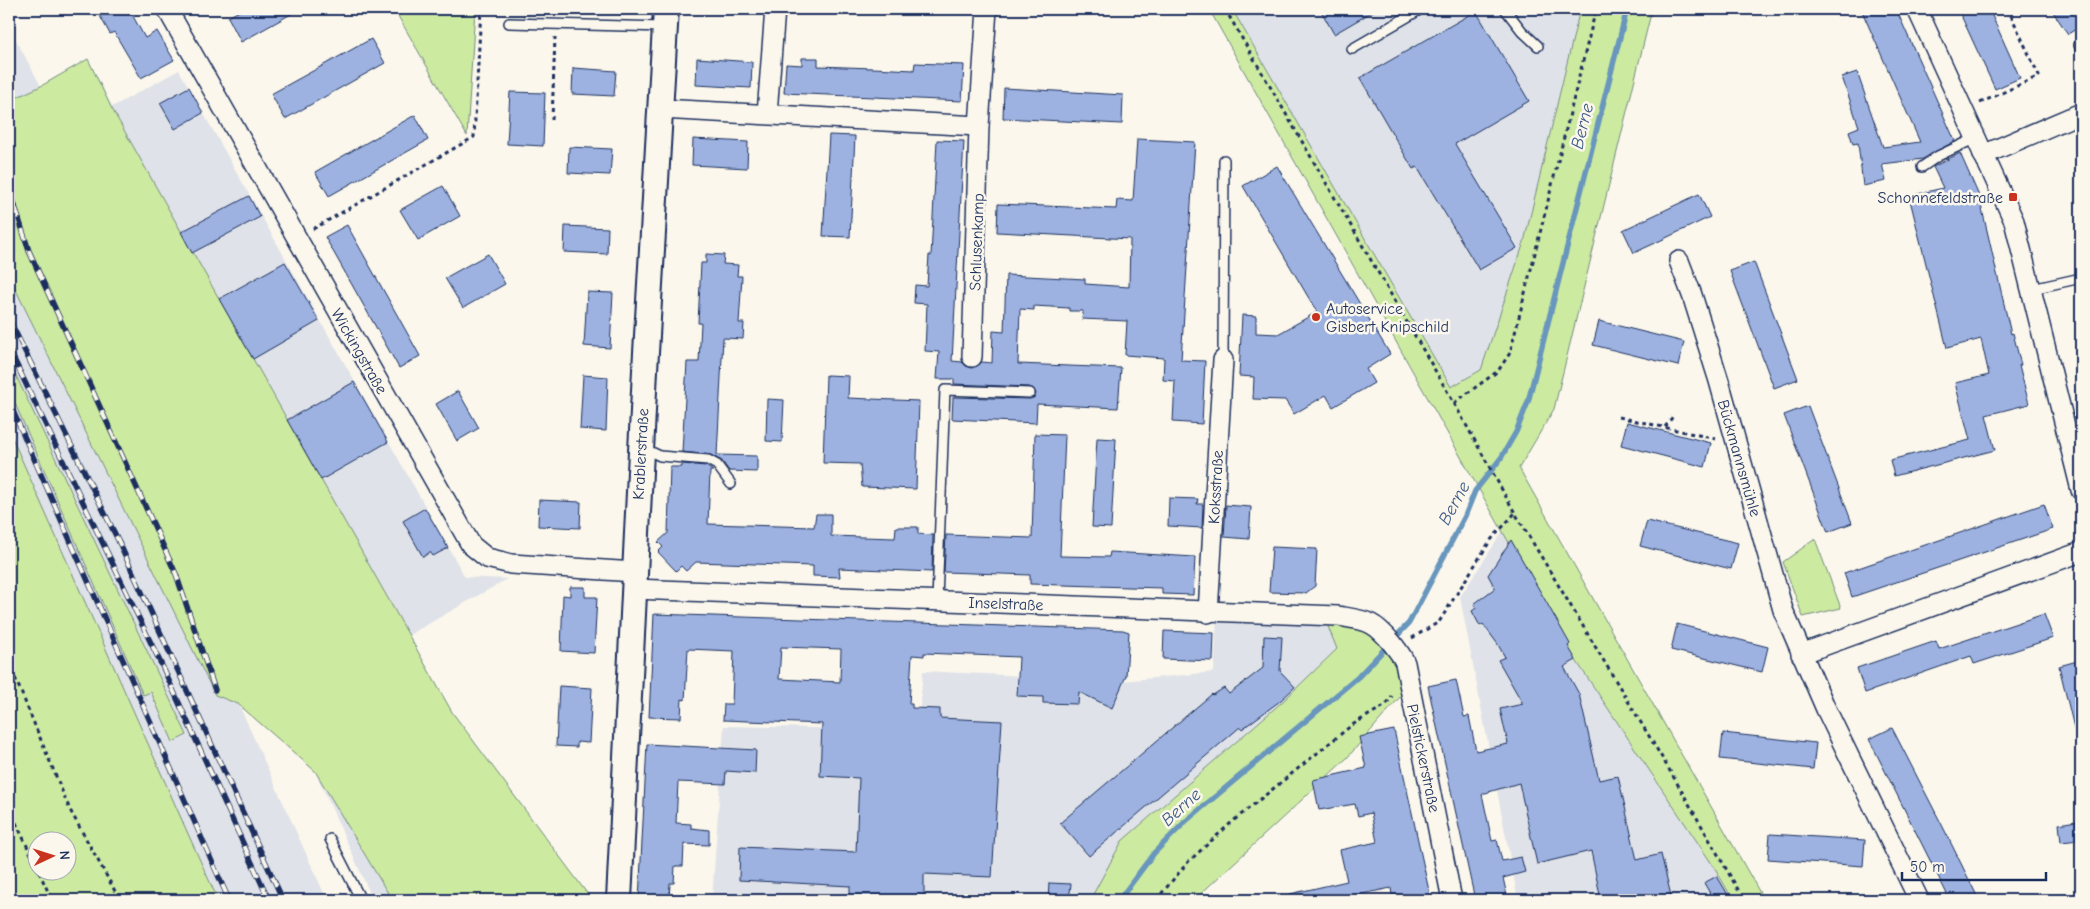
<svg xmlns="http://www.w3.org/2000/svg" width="2090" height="909" font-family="'Comic Neue',sans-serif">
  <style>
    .built { fill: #dfe2e8 }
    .green { fill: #cdeaa1; stroke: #748c80; fill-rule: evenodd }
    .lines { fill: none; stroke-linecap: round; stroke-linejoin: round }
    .stream { stroke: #6796bd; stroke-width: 5.5 }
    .building { fill: #9db2e0; stroke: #1b2f5e; fill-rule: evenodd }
    .service-casing { stroke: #1b2f5e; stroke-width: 12 }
    .minor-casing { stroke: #1b2f5e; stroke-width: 22 }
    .tertiary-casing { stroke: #1b2f5e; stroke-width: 28 }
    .path { stroke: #1b2f5e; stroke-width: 3; stroke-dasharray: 4 4; stroke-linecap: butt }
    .service { stroke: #fbf7ec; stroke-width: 9 }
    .minor { stroke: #fbf7ec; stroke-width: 19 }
    .tertiary { stroke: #fbf7ec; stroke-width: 24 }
    .rail-casing { stroke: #1b2f5e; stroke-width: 5.5 }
    .rail { stroke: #fbf7ec; stroke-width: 4; stroke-dasharray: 11; stroke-linecap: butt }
    .poi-dot { fill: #c8321e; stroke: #fbf7ec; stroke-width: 2 }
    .labels { text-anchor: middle; stroke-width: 5; stroke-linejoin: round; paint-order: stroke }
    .poi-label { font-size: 16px; fill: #1b2f5e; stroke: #fbf7ec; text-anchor: end }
    .street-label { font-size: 16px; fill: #1b2f5e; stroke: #fbf7ec }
    .water-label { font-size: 18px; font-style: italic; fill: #3b5a86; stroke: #fbf7ec }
  </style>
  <rect width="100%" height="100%" fill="#fbf7ec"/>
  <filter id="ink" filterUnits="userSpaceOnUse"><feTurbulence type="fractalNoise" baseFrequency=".02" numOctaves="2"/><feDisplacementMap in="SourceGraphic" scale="10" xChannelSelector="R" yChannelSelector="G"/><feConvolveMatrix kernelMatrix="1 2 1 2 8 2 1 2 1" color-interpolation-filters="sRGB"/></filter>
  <g filter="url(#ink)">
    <g class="built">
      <path d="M1232 9H1580L1524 242 1481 370 1450 387Z"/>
      <path d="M9 27 41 86 88 59 112 107 179 70 465 577 507 579 409 635 452 712 592 900H373L315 771 239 705 327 900H218L189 836 9 624Z"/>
      <path d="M1503 531 1571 653 1716 870 1733 900H1518L1460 597Z"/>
      <path d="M1217 615 1325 619 1337 649 1282 702 1122 841 1090 900H712L724 726 918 730 923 671 1123 681 1214 672Z"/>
    </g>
    <g class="green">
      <path d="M394 9H475L467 136Z"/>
      <path d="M1209 9H1232L1451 387 1481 370 1524 242 1580 9H1652L1554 409 1519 468 1764 900H1733L1716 870 1571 653Z"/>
      <path d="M88 59 111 107 452 712 592 900H392L315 771 238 704 215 695 9 276V101L41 86Z"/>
      <path d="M9 361 187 735 173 742 151 692 143 695 9 390Z"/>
      <path d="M9 431 189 836 218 900H9ZM38 842H68V872H38Z"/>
      <path d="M1815 539 1841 608 1803 617 1783 562Z"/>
      <path d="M1325 619 1358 622 1400 656 1397 673 1407 689 1347 758 1194 900H1090L1122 841 1282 702 1337 649Z"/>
    </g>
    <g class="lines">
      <path class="stream" d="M1119 900 1154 853 1186 821 1358 677 1409 623 1465 516 1475 491 1501 458 1516 432 1528 402 1627 9"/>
    </g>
    <g class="building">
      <path d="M96 9H129L145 38 157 31 174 60 141 78 114 32 110 34Z"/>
      <path d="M243 9H300L241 42 228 17Z"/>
      <path d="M1320 9H1377L1334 34Z"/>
      <path d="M1861 9H1896L1955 141 1923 159 1882 164 1886 181 1863 186 1858 143 1853 144 1849 131 1859 127 1842 77 1857 72 1883 147 1920 142Z"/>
      <path d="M1958 9H1989L2020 78 1995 89Z"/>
      <path d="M2051 9H2081V26L2068 34Z"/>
      <path d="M1476 11 1529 101 1455 144 1517 248 1479 270 1417 167 1413 169 1360 78Z"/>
      <path d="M371 39 385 63 285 119 271 94Z"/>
      <path d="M697 58 752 62 751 88 696 85Z"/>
      <path d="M802 58H818V66L873 68 914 70 915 63 964 65 962 101 784 93 786 64 802 65Z"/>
      <path d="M573 68 616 71 614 96 572 94Z"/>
      <path d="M189 87 203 113 175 129 160 103Z"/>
      <path d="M1004 88 1123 95 1122 124 1003 118Z"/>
      <path d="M510 92 545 93 543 146 507 144Z"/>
      <path d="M415 115 428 140 329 196 315 172Z"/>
      <path d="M829 135 855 136 850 237 823 236Z"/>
      <path d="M693 139 748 142 747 168 692 165Z"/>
      <path d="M1137 139 1195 142 1181 360 1205 361 1202 424 1173 422 1175 381 1163 380 1164 358 1125 355 1127 321 1082 319 1083 311H1069V308L1034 306V310L1020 309 1018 364 1121 368 1118 408 1037 404 1036 423 952 419 953 397 1030 399 1035 397 1036 393 1030 387 954 384V379H937L939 352 925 351 927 304 914 303 915 285 927 286 929 255 931 256 937 140 964 141 952 361 962 362 966 366 972 368 982 362 992 363 993 331 1004 332 1006 275 1085 279V284L1129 287 1130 239 997 232 998 204 1116 209 1117 200 1133 201Z"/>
      <path d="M569 147 612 149 610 175 568 173Z"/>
      <path d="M1960 153 1979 196 2011 334 2013 333 2021 365H2019L2029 404 1986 415 1995 450 1894 476 1890 460 1970 440 1955 383 1989 375 1981 339 1947 348 1909 196 1943 188 1933 167Z"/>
      <path d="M1277 166 1390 354 1366 369 1374 383 1333 407 1326 395 1294 414 1285 400 1253 399 1254 377 1239 376 1242 315 1256 316V333L1278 334 1317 312 1243 186Z"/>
      <path d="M443 186 460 216 418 240 400 210Z"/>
      <path d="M1699 194 1710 217 1634 253 1623 230Z"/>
      <path d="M249 196 260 217 192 253 181 232Z"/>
      <path d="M347 225 420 356 399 368 325 237Z"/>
      <path d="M565 226 608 228 607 254 564 252Z"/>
      <path d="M488 254 505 284 463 308 445 278Z"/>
      <path d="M706 254 724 255 723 264 738 265 737 276H742L739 323H744L743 339 723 338 717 455 757 456V472L729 471 722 461 711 455 682 452 687 362H699L701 323H698L701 263H706Z"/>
      <path d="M285 262 319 321 253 359 219 299Z"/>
      <path d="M1754 262 1798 379 1774 388 1730 271Z"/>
      <path d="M587 292 613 293 610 348 584 346Z"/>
      <path d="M1599 321 1684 342 1678 366 1593 345Z"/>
      <path d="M583 375 608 377 606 431 580 429Z"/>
      <path d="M826 375 849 376 848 398 919 401 916 489 862 487 860 464 823 463Z"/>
      <path d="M354 382 388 442 321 480 287 420Z"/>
      <path d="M458 391 479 428 457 441 436 404Z"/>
      <path d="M767 399 784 400 782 442 766 441Z"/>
      <path d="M1808 406 1852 523 1828 532 1784 415Z"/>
      <path d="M1627 422 1711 443 1705 467 1621 445Z"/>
      <path d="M1035 434 1065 435 1060 556 1109 557 1110 552 1195 557 1193 595 1162 594V588L1030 584V575L944 572 946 535 1032 538Z"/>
      <path d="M1097 438 1116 439 1111 528 1092 527Z"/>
      <path d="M682 464 706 466 713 471H710L708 524 814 527 816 514H831V536L895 538 896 527H918V534L933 535 932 572 839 568 840 577 813 576V566L696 562 686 571 681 566 676 571 658 552 663 547 658 542 668 533 670 467H682Z"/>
      <path d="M1169 498 1198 499 1197 504H1203L1202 528 1168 526Z"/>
      <path d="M539 500 581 502 580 528 538 526Z"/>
      <path d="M2044 504 2053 529 1852 597 1844 573Z"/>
      <path d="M1226 505 1251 507 1249 539 1224 537Z"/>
      <path d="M425 508 448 548 433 556 430 552 423 557 403 521Z"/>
      <path d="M1647 521 1738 543 1731 569 1640 546Z"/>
      <path d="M1511 540 1570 644 1568 646 1576 660 1564 667 1579 694 1599 780 1618 776 1637 860 1661 854 1672 900H1601L1591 851 1537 864 1519 783 1482 794 1492 841 1497 840 1502 861 1521 857 1525 872 1503 878 1508 900H1475L1428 686 1456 680 1464 717 1469 716 1476 751 1508 744 1500 709 1523 704 1498 660 1505 657 1497 643 1483 624 1480 626 1472 611 1476 608 1474 604 1495 588 1488 575Z"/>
      <path d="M1272 547 1317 549 1315 586 1306 593 1269 592Z"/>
      <path d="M570 587H585V597H597L594 653 561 651 563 595 570 596Z"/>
      <path d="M654 614 1123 630 1129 632 1126 676 1112 708 1079 692 1078 704 1043 703V697L1017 696 1019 657 924 653V656L912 655 909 704H912V708L940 709V718L1002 721 992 877 924 874V900H850V886L739 880 740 847 856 852 859 778 820 776 822 724 723 720 724 704H732L734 651 688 649 685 700 682 699 681 718 649 717ZM781 647 841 649 840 682 779 679Z"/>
      <path d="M2044 614 2053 638 1974 664 1971 656 1865 693 1857 668 1936 641 1939 649Z"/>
      <path d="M1677 624 1768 647 1762 672 1671 650Z"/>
      <path d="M1164 631 1214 633 1213 661 1163 659Z"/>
      <path d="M1264 636 1282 637 1280 671 1295 687 1280 701 1242 729 1240 727 1089 856 1060 823 1212 694 1213 695 1224 688 1229 694 1263 668Z"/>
      <path d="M2081 660V731L2075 732 2059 666Z"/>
      <path d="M559 686 592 688 589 743 577 742V747L556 746Z"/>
      <path d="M1892 728 1943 827 1979 900H1950L1869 739Z"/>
      <path d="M1394 730 1431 900H1398L1396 894 1392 895 1391 888 1334 900H1291L1290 894 1347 881 1340 850 1377 842 1371 813 1358 816 1355 804 1319 810 1313 780 1366 768 1359 737Z"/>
      <path d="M1723 733 1816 743 1813 769 1720 759Z"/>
      <path d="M647 744 756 750 755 773 726 771 725 784 678 782 676 823 691 824V828L709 830V845L684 844 683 866H675L674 883H670L669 900H639Z"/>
      <path d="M2076 821 2079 840 2061 842 2059 824Z"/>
      <path d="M1770 834 1865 840 1863 866 1768 859Z"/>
      <path d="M1717 876 1731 900H1714L1704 883Z"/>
      <path d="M1049 883 1071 884 1069 900H1048Z"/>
    </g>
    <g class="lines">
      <defs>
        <g id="service">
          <path d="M1505 9 1522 31 1538 46"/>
          <path d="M509 23 664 27"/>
          <path d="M2079 45 2081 50"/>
          <path d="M1352 49 1421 9"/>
          <path d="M1922 167 1938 156 1976 138"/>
          <path d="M2032 289 2081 278"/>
          <path d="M1223 360 1224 160"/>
          <path d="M643 448 660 456 708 460 717 465 731 484"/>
          <path d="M937 601 945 390 1030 393"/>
          <path d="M330 839 361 900"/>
        </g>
        <g id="minor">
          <path d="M167 9 471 545 487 558 511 564 635 572"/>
          <path d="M1917 9 2014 221 2081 490"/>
          <path d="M660 109 979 126"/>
          <path d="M767 114 775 9"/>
          <path d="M1983 155 2081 113"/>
          <path d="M1679 261 1692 295 1719 381 1783 610 1826 709 1919 900"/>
          <path d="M972 357 979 126 987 9"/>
          <path d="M634 589 1338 616C1367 621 1373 620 1392 643 1397 650 1402 655 1405 663L1452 900"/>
          <path d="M1208 613 1223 360"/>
          <path d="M1801 654 2081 552"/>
        </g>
        <path id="tertiary" d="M619 900 645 370 666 9"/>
      </defs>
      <use href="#service" class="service-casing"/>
      <use href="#minor" class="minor-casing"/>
      <use href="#tertiary" class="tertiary-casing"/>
      <g class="path">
        <path d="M1225 9 1454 403 1515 513 1673 776 1744 900"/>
        <path d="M1980 103 2039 76 2008 9"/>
        <path d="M552 120 555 37"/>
        <path d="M313 229 474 137 481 9"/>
        <path d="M1454 403 1498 371 1510 353 1596 9"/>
        <path d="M1619 417 1716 439"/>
        <path d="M1665 427 1674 415"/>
        <path d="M1412 638 1439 622 1490 541 1515 513"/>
        <path d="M9 663 70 810 120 900"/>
        <path d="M9 808 38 869"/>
        <path d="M39 872 52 900"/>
        <path d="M1156 900 1188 862 1232 822 1352 725 1386 705 1392 696"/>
      </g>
      <use href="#service" class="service"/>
      <use href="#minor" class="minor"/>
      <use href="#tertiary" class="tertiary"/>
      <defs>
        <g id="rail">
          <path d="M9 187 29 251 176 574 215 690"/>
          <path d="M9 319 118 540 283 900"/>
          <path d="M9 349 164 670 269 900"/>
          <path d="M9 402 229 900"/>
        </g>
      </defs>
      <use href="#rail" class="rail-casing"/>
      <use href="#rail" class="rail"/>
    </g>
  </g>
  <g class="poi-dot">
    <rect x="2008" y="192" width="10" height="10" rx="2.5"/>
    <circle cx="1316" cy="317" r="5"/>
  </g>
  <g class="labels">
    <g class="poi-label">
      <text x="2003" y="203">Schonnefeldstraße</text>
      <text x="1326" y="314" text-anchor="start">Autoservice<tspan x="1326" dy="18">Gisbert Knipschild</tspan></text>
    </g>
    <g class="street-label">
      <text transform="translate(976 242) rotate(-88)" y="6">Schlusenkamp</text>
      <text transform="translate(360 351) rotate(60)" y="6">Wickingstraße</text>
      <text transform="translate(640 454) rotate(-87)" y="6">Krablerstraße</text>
      <text transform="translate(1740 458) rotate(74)" y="6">Bückmannsmühle</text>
      <text transform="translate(1215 487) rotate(-87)" y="6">Koksstraße</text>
      <text transform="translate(1006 603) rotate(2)" y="6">Inselstraße</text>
      <text transform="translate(1424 758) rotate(78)" y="6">Pielstickerstraße</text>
    </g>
    <g class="water-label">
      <text transform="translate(1582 126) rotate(-76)" y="6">Berne</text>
      <text transform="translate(1454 503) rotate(-61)" y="6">Berne</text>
      <text transform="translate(1181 807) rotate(-42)" y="6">Berne</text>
    </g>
  </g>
  <rect width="2090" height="909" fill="none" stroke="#fbf7ec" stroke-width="30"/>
  <rect x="15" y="15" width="2060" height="879" fill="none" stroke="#1b2f5e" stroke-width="2" filter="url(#ink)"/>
  <g transform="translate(52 856) rotate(86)"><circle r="24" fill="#fbf7ec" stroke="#a1a7b3"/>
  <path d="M0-4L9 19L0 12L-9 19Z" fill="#c8321e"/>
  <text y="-8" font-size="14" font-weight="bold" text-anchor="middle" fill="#1b2f5e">N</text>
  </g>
  <path d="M1902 872v8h144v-8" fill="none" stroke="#1b2f5e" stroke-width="2.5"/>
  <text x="1910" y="872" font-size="15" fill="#1b2f5e" stroke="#fbf7ec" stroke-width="4" paint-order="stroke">50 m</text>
</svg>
